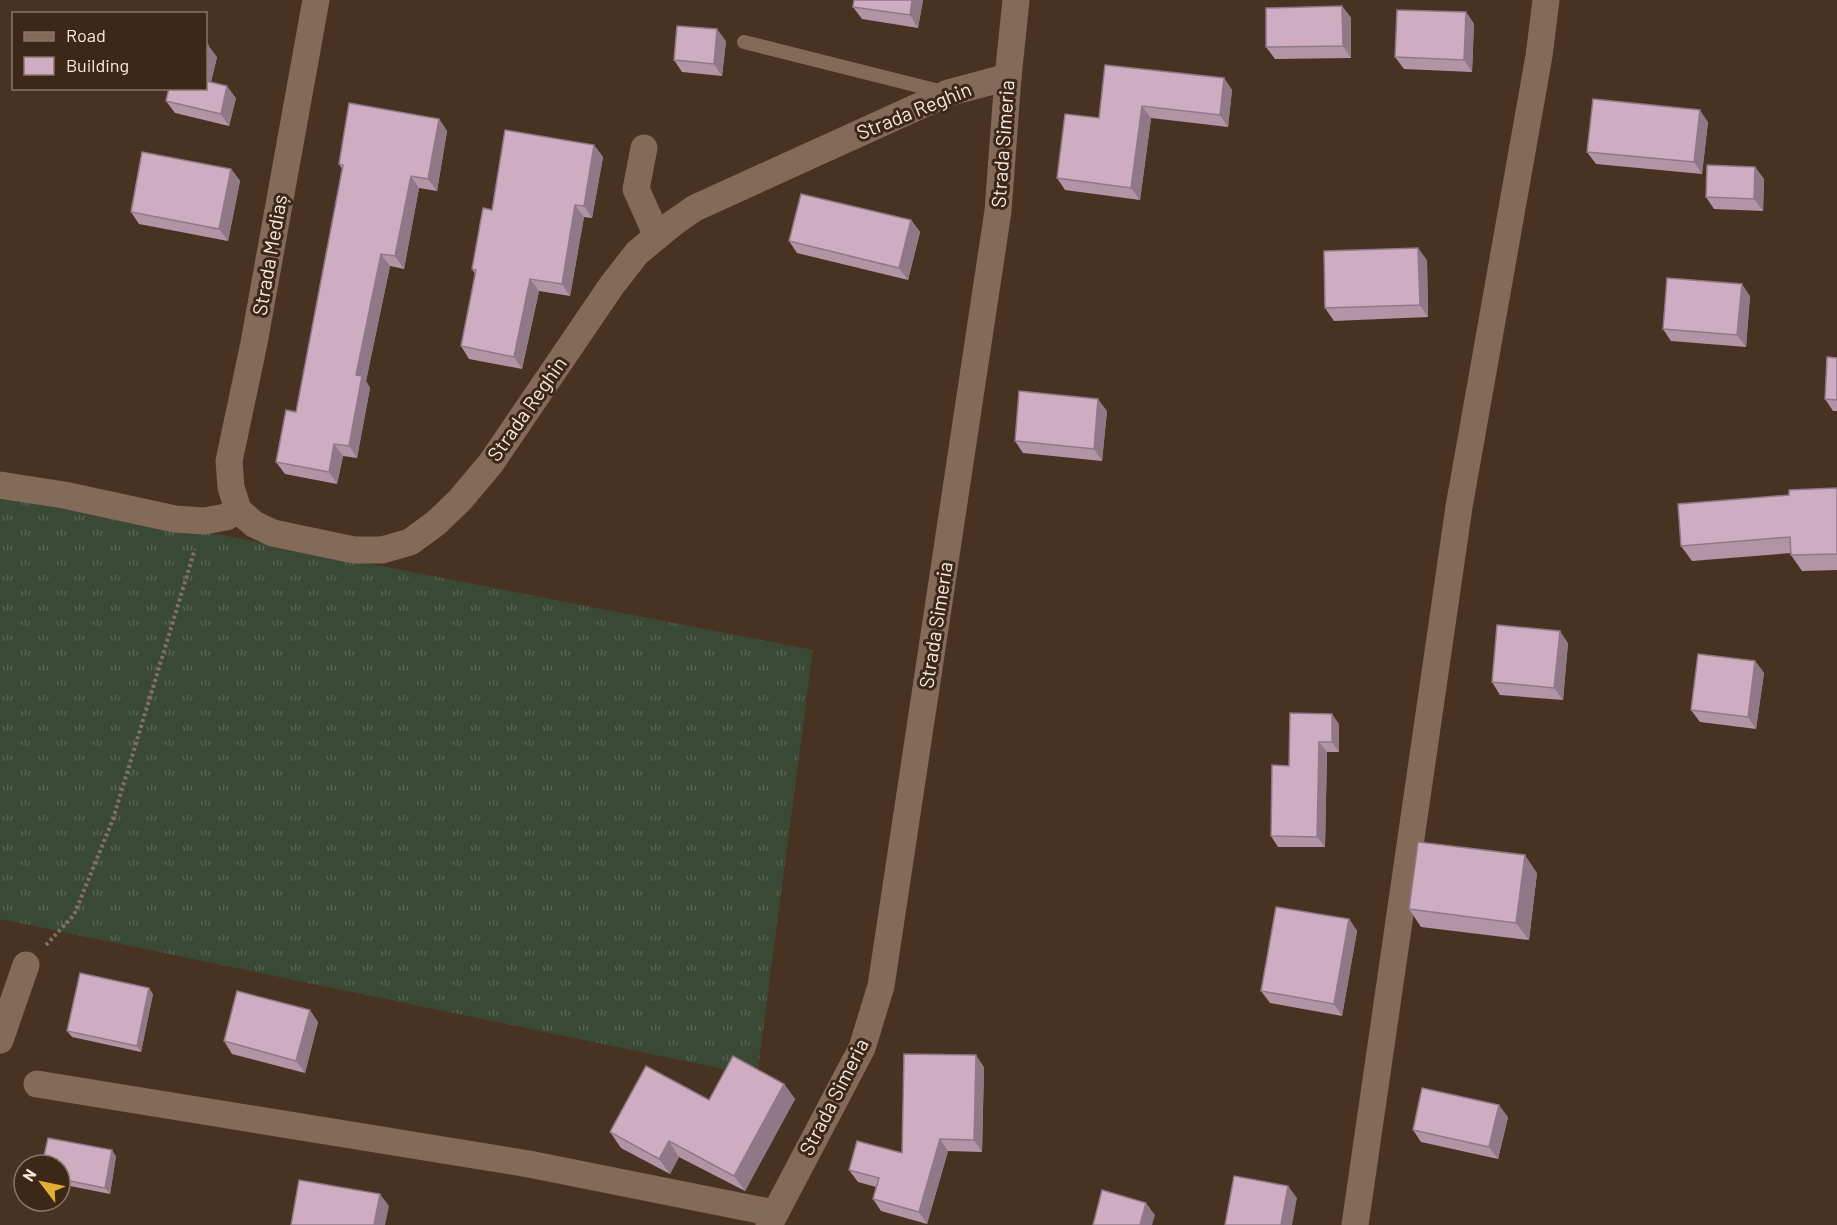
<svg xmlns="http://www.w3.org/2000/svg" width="1837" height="1225" font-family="Barlow,sans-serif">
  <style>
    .grass { fill: url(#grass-tufts) }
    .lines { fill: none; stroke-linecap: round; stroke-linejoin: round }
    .path { stroke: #847163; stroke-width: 4; stroke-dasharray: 3 3; stroke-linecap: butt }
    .lane { stroke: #846a59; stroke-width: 14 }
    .street { stroke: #846a59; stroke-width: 27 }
    .wall { fill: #b194a6 }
    .shaded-wall { fill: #907887 }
    .building { fill: #ceacc1; stroke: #907887; stroke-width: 1.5 }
    .labels { text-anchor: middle; stroke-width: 6; stroke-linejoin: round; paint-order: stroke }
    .street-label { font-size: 20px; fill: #f8e9df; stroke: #3d2818 }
  </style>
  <defs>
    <pattern id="grass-tufts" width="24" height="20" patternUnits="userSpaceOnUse" patternTransform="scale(1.5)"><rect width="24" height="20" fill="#3a4934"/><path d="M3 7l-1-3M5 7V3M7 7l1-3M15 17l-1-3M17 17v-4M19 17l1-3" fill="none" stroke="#576351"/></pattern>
  </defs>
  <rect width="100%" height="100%" fill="#483222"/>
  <path class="grass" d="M0 492 813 650 757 1076 0 919Z"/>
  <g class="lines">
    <path class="path" d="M46 945 74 915 113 819 195 549"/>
    <path class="lane" d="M744 42 943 92"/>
    <g class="street">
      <path d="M316 0 254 343 229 461 231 487 238 510 254 524 273 533 354 550H382L410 542 436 523 460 500 491 463 612 285 637 253 672 224 695 208 948 93 1008 77"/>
      <path d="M644 148 636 189 657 236"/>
      <path d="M0 485 64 495 175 519 204 521 226 517 238 510"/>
      <path d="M0 1040 26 965"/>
      <path d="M37 1084 529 1164 774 1213"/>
      <path d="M769 1225 862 1048 881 986 998 211 1008 77 1016 0"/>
      <path d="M1355 1225 1459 507 1539 56 1546 0"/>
    </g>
  </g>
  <g class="wall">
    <path d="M854 0H923L918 28 862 19 853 7Z"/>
    <path d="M1342 6 1351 18V58L1275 59 1266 47Z"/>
    <path d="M1466 12 1474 24 1472 72 1404 69 1395 57Z"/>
    <path d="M726 41 722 76 682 72 674 60Z"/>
    <path d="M217 57 211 82 236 98 229 126 175 113 166 101Z"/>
    <path d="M1224 78 1232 90 1228 127 1151 118 1140 200 1065 190 1057 178 1099 118Z"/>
    <path d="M439 119 447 131 437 191 419 188 404 269 390 266 366 381 370 388 357 458 343 456 337 484 285 474 276 462 296 412 342 169 339 164Z"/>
    <path d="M1708 122 1702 174 1596 164 1587 152Z"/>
    <path d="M594 145 603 157 592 218 584 217 570 296 539 291 522 369 469 359 461 346 475 274 472 269 492 210Z"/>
    <path d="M1755 167 1764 179 1763 211 1714 209 1706 197Z"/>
    <path d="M231 169 240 181 228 241 139 224 131 212Z"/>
    <path d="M911 220 920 232 908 280 797 253 789 241Z"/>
    <path d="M1427 260 1428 317 1334 321 1325 308Z"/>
    <path d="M1750 296 1746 347 1671 341 1663 329Z"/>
    <path d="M1837 358V411H1833L1825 399Z"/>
    <path d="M1107 411 1102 461 1023 453 1015 441Z"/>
    <path d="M1837 488V570L1802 571 1791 555V553L1692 561 1681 546 1789 495Z"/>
    <path d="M1568 643 1563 700 1500 695 1492 682Z"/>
    <path d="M1755 661 1764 673 1756 729 1700 722 1691 710Z"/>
    <path d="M1339 724V752H1327L1325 847H1278L1271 836 1289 766Z"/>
    <path d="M1537 873 1529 940 1421 927 1409 909Z"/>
    <path d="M1349 919 1357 931 1342 1016 1270 1003 1261 991Z"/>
    <path d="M153 994 141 1052 72 1037 67 1031Z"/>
    <path d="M318 1022 305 1073 232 1054 224 1041Z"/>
    <path d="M984 1067 982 1152 948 1151 927 1224 881 1211 873 1199 876 1187 858 1182 849 1170 902 1153Z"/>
    <path d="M784 1084 795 1099 745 1191 679 1157 670 1174 621 1148 610 1132 709 1100Z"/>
    <path d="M1508 1117 1498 1159 1421 1142 1413 1130Z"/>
    <path d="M116 1156 110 1194 60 1184V1165Z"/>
  </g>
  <g class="shaded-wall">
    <path d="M912 0H923L918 28 910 15Z"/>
    <path d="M1342 6 1351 18V58L1343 46Z"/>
    <path d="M1466 12 1474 24 1472 72 1464 60Z"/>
    <path d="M717 29 726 41 722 76 714 64Z"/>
    <path d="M208 45 217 57 208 92 206 88V56Z"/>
    <path d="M1224 78 1232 90 1228 127 1220 115Z"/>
    <path d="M227 86 236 98 229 126 221 114Z"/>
    <path d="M1142 106 1151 118 1140 200 1131 188Z"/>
    <path d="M1700 110 1708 122 1702 174 1694 162Z"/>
    <path d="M439 119 447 131 437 191 428 179Z"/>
    <path d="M594 145 603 157 592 218 584 206Z"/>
    <path d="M1755 167 1764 179 1763 211 1754 199Z"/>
    <path d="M231 169 240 181 228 241 219 229Z"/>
    <path d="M411 176 419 188 404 269 395 256Z"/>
    <path d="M575 205 584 217 570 296 562 284Z"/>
    <path d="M911 220 920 232 908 280 899 268Z"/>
    <path d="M1418 248 1427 260 1428 317 1420 305Z"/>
    <path d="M381 254 390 266 366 381 370 388 357 458 349 446 356 375Z"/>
    <path d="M530 279 539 291 522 369 514 357Z"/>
    <path d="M1742 284 1750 296 1746 347 1737 335Z"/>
    <path d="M1098 399 1107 411 1102 461 1094 449Z"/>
    <path d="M334 444 343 456 337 484 329 472Z"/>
    <path d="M1560 631 1568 643 1563 700 1554 688Z"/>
    <path d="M1755 661 1764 673 1756 729 1748 717Z"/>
    <path d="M1332 714 1339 724V752L1332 742Z"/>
    <path d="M1319 742 1327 752 1325 847 1317 837Z"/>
    <path d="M1525 855 1537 873 1529 940 1516 923Z"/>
    <path d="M1349 919 1357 931 1342 1016 1334 1004Z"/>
    <path d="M149 988 153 994 141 1052 137 1046Z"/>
    <path d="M310 1010 318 1022 305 1073 296 1061Z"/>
    <path d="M976 1055 984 1067 982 1152 974 1140Z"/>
    <path d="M784 1084 795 1099 745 1191 734 1176Z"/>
    <path d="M1499 1105 1508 1117 1498 1159 1489 1147Z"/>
    <path d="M940 1139 948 1151 927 1224 919 1212Z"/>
    <path d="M669 1141 679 1157 670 1174 659 1159Z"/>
    <path d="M112 1150 116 1156 110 1194 105 1188Z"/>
    <path d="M1288 1186 1297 1198 1292 1225H1281Z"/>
    <path d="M380 1194 389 1206 385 1225H374Z"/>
    <path d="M1146 1203 1155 1215 1152 1225H1140Z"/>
  </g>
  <g class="building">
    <path d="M854 0H912L910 15 853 7Z"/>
    <path d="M1342 6 1343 46 1266 47V8Z"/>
    <path d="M1397 10 1466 12 1464 60 1395 57Z"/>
    <path d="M677 26 717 29 714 64 674 60Z"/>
    <path d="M206 44 208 45 206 56Z"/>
    <path d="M1105 65 1224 78 1220 115 1142 106 1131 188 1057 178 1065 114 1099 118Z"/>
    <path d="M206 81 227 86 221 114 166 101 169 88H206Z"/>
    <path d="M1593 99 1700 110 1694 162 1587 152Z"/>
    <path d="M349 103 439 119 428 179 411 176 395 256 381 254 356 375 362 376 349 446 334 444 329 472 276 462 286 410 296 412 343 165 339 164Z"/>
    <path d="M505 130 594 145 584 206 575 205 562 284 530 279 514 357 461 346 476 270 472 269 483 208 492 210Z"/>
    <path d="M142 152 231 169 219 229 131 212Z"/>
    <path d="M1707 165 1755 167 1754 199 1706 197Z"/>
    <path d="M801 194 911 220 899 268 789 241Z"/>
    <path d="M1418 248 1420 305 1325 308 1324 251Z"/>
    <path d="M1667 278 1742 284 1737 335 1663 329Z"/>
    <path d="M1827 357 1837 358V400L1825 399Z"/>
    <path d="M1019 391 1098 399 1094 449 1015 441Z"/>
    <path d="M1837 488V554L1791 555 1790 537 1681 546 1678 504 1789 495V490Z"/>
    <path d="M1497 625 1560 631 1554 688 1492 682Z"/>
    <path d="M1698 654 1755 661 1748 717 1691 710Z"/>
    <path d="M1290 713 1332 714V742H1319L1317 837 1271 836 1272 765 1289 766Z"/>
    <path d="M1418 842 1525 855 1516 923 1409 909Z"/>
    <path d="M1276 907 1349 919 1334 1004 1261 991Z"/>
    <path d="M80 973 149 988 137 1046 67 1031Z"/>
    <path d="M237 991 310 1010 296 1061 224 1041Z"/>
    <path d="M904 1054 976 1055 974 1140 940 1139 919 1212 873 1199 879 1178 849 1170 857 1141 902 1153Z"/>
    <path d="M733 1056 784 1084 734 1176 669 1141 659 1159 610 1132 646 1066 709 1100Z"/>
    <path d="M1422 1088 1499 1105 1489 1147 1413 1130Z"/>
    <path d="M48 1138 112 1150 105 1188 60 1179V1165H42Z"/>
    <path d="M1234 1176 1288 1186 1281 1225H1225Z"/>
    <path d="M299 1180 380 1194 374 1225H291Z"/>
    <path d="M1102 1190 1146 1203 1140 1225H1093Z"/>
  </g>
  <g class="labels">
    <g class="street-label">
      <text transform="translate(914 111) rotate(-22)" y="7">Strada Reghin</text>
      <text transform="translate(1003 144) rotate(-86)" y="7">Strada Simeria</text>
      <text transform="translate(270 255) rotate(-80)" y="7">Strada Mediaș</text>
      <text transform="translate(527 409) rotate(-55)" y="7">Strada Reghin</text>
      <text transform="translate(936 625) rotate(-81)" y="7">Strada Simeria</text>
      <text transform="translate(834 1097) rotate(-63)" y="7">Strada Simeria</text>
    </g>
  </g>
  <rect x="12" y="12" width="195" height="78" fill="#3d2818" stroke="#887568" stroke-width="1.5"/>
  <rect x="24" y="32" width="30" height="9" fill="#846a59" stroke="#887568" stroke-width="1.5"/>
  <text x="66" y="42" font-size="18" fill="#f8e9df">Road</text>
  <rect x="24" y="57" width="30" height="18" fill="#ceacc1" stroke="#887568" stroke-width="1.5"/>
  <text x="66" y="72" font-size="18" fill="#f8e9df">Building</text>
  <g transform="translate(42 1183) rotate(302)"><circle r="28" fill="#3d2818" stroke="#887568" stroke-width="1.5"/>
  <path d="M0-4.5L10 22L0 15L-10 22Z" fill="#e2af34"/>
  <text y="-9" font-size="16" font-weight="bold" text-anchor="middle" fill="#f8e9df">N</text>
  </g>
</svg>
